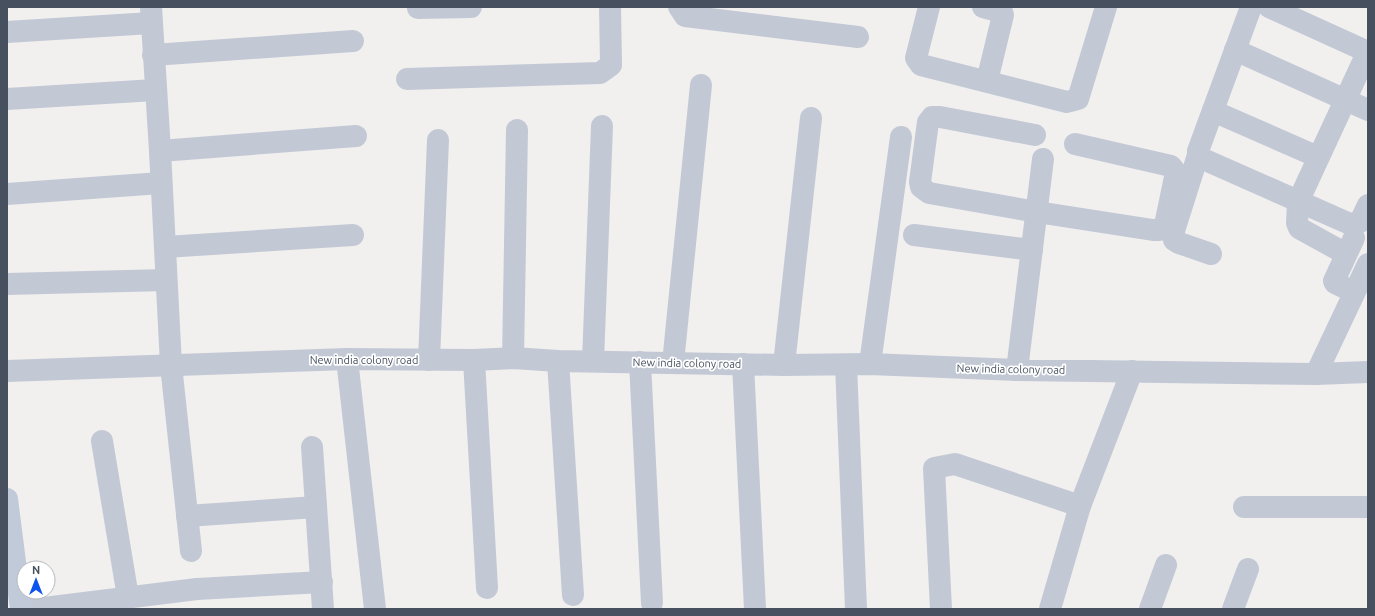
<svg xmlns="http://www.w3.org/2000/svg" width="1375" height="616" font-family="Ubuntu,sans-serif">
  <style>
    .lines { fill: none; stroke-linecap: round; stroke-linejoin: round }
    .street { stroke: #c2c9d5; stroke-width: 22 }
    .secondary { stroke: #c1cad9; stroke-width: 22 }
    .labels { text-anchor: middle; stroke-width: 3.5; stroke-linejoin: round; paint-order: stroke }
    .street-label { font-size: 11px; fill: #46505e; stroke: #fff }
  </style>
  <rect width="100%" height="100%" fill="#f2efef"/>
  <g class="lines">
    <g class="street">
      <path d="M151 7 160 151 171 365 191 551"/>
      <path d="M679 7 685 16 858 37"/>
      <path d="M929 7 916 58 921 65 1067 102 1078 99 1106 7"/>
      <path d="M983 7 1002 12 1003 15 987 81"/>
      <path d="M1251 7 1198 151V155L1203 159 1350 224 1360 222 1368 205"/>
      <path d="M1269 7 1368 52"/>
      <path d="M418 8 471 7"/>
      <path d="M7 32 151 23"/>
      <path d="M1235 50 1368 110"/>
      <path d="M153 55 353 41"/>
      <path d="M407 79 600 73 611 65 610 7"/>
      <path d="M7 99 155 90"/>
      <path d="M1213 111 1318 157"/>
      <path d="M1035 135 940 117H932L928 122 920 182 921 187 929 193 1037 212 1153 230H1159L1165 225 1175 177V171L1171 166 1075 144"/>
      <path d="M160 151 356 136"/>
      <path d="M1198 155 1173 234 1174 240 1179 243 1211 254"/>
      <path d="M7 194 161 183"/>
      <path d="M914 235 1032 250"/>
      <path d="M1354 238 1334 281 1335 283 1354 292"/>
      <path d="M165 247 353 235"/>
      <path d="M1346 254 1299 228 1297 223 1298 202 1368 51"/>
      <path d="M7 284 166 280"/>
      <path d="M513 358 517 130"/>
      <path d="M347 359 375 609"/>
      <path d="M429 360 438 140"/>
      <path d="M474 360 487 588"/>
      <path d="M558 361 573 595"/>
      <path d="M593 361 602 126"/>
      <path d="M640 362 652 603"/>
      <path d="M673 363 701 85"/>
      <path d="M743 364 755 609"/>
      <path d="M870 364 901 137"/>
      <path d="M784 365 811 118"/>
      <path d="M846 365 856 609"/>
      <path d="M1017 370 1043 159"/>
      <path d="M7 371 347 359 474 360 513 358 558 361 784 365 870 364 1017 370 1316 374 1368 372"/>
      <path d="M1316 374 1368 264"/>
      <path d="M102 441 128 597"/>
      <path d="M312 447 323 609"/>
      <path d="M1244 507H1368"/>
      <path d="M187 516 316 507"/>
      <path d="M36 609 197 589 322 582"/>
      <path d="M941 609 934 468 955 464 1080 506"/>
      <path d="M1050 609 1080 506 1132 371"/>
      <path d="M1150 609 1166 565"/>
      <path d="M1233 609 1248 569"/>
    </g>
    <path class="secondary" d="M7 499 21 609"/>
  </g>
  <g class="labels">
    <g class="street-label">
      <text x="364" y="364">New india colony road</text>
      <text transform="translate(687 363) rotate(1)" y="4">New india colony road</text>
      <text transform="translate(1011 369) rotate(1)" y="4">New india colony road</text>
    </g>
  </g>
  <rect width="1375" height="616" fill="none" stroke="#46505e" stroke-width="16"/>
  <g transform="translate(36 580)"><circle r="19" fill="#ffffff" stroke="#b5b9bf"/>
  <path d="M0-3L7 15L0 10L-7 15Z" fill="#0d54ee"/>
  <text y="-6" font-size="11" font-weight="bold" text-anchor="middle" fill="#46505e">N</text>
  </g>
</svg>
